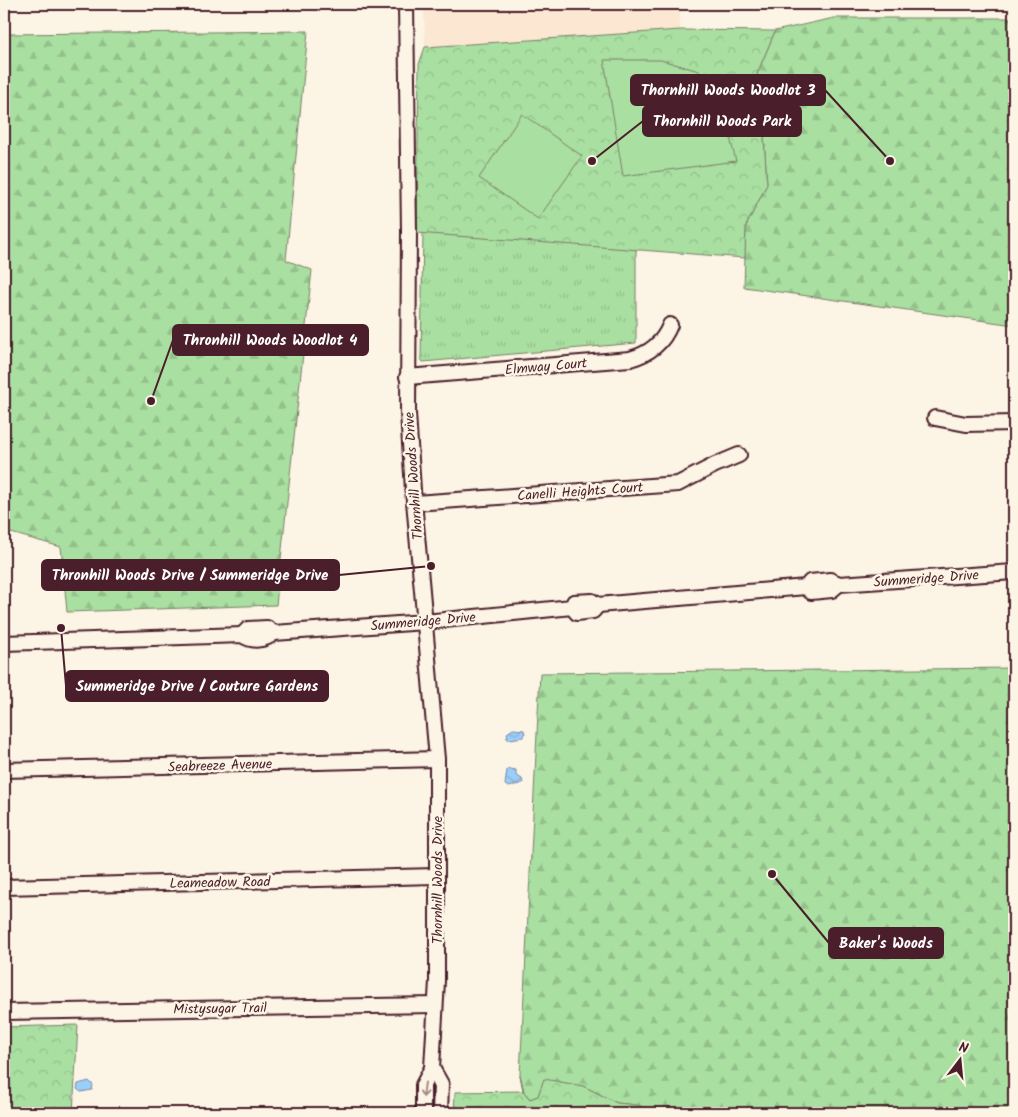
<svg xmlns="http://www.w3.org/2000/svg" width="1018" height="1117" font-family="Kalam,sans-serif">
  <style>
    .built { fill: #fbe7d2 }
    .grass { fill: url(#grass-tufts); stroke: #7a7f66 }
    .forest { fill: url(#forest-firs); stroke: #7a7f66 }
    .park { fill: url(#park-crowns); stroke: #7a7f66 }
    .pitch { fill: #a9dfa1; stroke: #7a7f66 }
    .water { fill: url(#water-waves); stroke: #7b88a6 }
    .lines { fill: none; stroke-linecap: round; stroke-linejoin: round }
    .minor-casing { stroke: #4a1f2b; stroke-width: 18 }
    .minor { stroke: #fcf5e5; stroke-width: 14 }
    .oneway { stroke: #a38a88 }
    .labels { text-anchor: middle; stroke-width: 5; stroke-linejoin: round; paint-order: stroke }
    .street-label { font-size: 14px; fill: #4a1f2b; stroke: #fcf5e5 }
    .leader { fill: none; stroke: #4a1f2b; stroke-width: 2 }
    .callout-dot { fill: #4a1f2b; stroke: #fcf5e5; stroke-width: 2 }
    .callout { fill: #4a1f2b; stroke: #4a1f2b; stroke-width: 2 }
    .callout-label { font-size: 15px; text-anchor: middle; font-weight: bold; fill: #fff }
  </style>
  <defs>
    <pattern id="grass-tufts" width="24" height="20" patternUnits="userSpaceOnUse" patternTransform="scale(1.25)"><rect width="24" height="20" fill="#a9dfa1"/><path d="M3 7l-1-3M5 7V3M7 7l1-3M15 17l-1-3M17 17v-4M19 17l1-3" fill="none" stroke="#93bf8b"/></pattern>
    <pattern id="forest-firs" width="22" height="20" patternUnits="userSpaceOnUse" patternTransform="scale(1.25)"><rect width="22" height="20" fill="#a9dfa1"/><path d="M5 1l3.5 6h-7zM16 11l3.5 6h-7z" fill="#93bf8b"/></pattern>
    <pattern id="park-crowns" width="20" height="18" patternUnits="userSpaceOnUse" patternTransform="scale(1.25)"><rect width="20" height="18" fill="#a9dfa1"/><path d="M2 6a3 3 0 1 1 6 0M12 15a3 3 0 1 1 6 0" fill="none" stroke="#93bf8b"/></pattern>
    <pattern id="water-waves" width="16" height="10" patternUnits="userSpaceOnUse" patternTransform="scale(1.25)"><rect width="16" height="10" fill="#9bcef8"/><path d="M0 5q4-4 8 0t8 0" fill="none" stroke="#87b0d5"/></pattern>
  </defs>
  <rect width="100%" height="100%" fill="#fcf5e5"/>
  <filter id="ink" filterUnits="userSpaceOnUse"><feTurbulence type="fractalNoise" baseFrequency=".02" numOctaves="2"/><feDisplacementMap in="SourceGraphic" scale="10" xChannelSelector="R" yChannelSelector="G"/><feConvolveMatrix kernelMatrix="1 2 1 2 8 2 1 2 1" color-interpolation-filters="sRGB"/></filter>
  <g filter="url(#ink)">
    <path class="built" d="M424 4H680V30L425 47Z"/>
    <path class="grass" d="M423 233 636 249V343L423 362 421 359Z"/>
    <g class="forest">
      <path d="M834 18H1014V325L744 287 746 226 767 184 764 138 775 89 760 84 757 74 775 31Z"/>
      <path d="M308 31 286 260 312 270 276 605 67 612 61 547 4 531V34Z"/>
      <path d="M1014 668V1113H675L674 1112 649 1110 637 1105 617 1103 583 1086 544 1080 538 1096 530 1099 524 1092 520 1075 540 673Z"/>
    </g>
    <g class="park">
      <path d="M680 30 775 31 757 74 760 84 775 88 764 138 767 184 746 226 745 258 417 233 419 64 425 47Z"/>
      <path d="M78 1025 73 1113H4V1027Z"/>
      <path d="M520 1075 524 1092 530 1099 538 1096 544 1079 583 1086 617 1103 637 1105 649 1110 674 1112 675 1113H454L455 1092 523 1091Z"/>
    </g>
    <g class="pitch">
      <path d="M604 60H661L699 71 723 111 736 161 623 176Z"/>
      <path d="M522 114 582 156 538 219 479 178Z"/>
    </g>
    <g class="water">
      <path d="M513 729 524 730 525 734 523 737 510 739 509 740 506 737 508 736 507 733Z"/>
      <path d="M510 769 516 770V775L522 779 523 783 509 787 505 785 507 770Z"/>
      <path d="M89 1081 93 1085 92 1090 81 1092 77 1089 78 1084Z"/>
    </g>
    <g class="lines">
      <defs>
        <g id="minor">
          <path d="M406 4 409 232 408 413 413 490 437 759V981L432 1068 423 1085V1113"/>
          <path d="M407 377 630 359C648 354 663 343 670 325"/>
          <path d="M935 418 966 424 1014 423"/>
          <path d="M415 503 678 484 715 465 739 455"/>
          <path d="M806 587 811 592 832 590 839 584"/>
          <path d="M572 607 577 613 593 611 598 605"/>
          <path d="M242 635 248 629 267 628 274 633"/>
          <path d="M4 643 242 635C252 642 264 641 274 633L425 622 572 607 574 602 592 601 598 605 806 587 810 582 830 580 839 584 1014 572"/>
          <path d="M4 770 437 759"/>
          <path d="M4 887 436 876"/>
          <path d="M4 1012 435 1005"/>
          <path d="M432 1068 441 1084 440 1113"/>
        </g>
      </defs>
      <use href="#minor" class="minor-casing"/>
      <use href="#minor" class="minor"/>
    </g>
    <defs><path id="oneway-shaft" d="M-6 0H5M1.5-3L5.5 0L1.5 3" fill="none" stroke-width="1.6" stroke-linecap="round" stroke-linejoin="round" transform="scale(1.25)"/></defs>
    <use class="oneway" href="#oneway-shaft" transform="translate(424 1090) rotate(97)"/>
  </g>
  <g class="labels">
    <g class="street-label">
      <text transform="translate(546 366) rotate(-5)" y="5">Elmway Court</text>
      <text transform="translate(413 476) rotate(-94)" y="5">Thornhill Woods Drive</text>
      <text transform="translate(580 491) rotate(-4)" y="5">Canelli Heights Court</text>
      <text transform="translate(926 578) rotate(-4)" y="5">Summeridge Drive</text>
      <text transform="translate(423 621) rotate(-5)" y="5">Summeridge Drive</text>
      <text transform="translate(220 765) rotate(-2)" y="5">Seabreeze Avenue</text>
      <text transform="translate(437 880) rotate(-90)" y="5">Thornhill Woods Drive</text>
      <text transform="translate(220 882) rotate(-1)" y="5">Leameadow Road</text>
      <text transform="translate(220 1008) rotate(-1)" y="5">Mistysugar Trail</text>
    </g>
  </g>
  <path class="leader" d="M890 161L825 90M592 161L643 121M151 401L173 340M431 566L339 575M61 628L66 686M772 874L829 943"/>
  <g class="callout-dot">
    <circle cx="890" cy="161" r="5"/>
    <circle cx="592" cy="161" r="5"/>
    <circle cx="151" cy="401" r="5"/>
    <circle cx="431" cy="566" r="5"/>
    <circle cx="61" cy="628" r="5"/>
    <circle cx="772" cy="874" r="5"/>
  </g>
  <g class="callout">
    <rect x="631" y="75" width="194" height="30" rx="5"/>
    <rect x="643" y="106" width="158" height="30" rx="5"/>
    <rect x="173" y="325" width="195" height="30" rx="5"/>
    <rect x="42" y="560" width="297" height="30" rx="5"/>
    <rect x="66" y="671" width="262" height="30" rx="5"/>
    <rect x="829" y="928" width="114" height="30" rx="5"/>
  </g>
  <g class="callout-label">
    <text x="728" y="95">Thornhill Woods Woodlot 3</text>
    <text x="722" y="126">Thornhill Woods Park</text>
    <text x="270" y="345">Thronhill Woods Woodlot 4</text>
    <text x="190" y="580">Thronhill Woods Drive / Summeridge Drive</text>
    <text x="197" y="691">Summeridge Drive / Couture Gardens</text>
    <text x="886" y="948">Baker's Woods</text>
  </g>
  <rect width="1018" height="1117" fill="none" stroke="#fcf5e5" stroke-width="20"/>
  <rect x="10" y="10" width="998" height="1097" fill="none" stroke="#4a1f2b" stroke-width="2" filter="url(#ink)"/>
  <g transform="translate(960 1060) rotate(16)" stroke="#fcf5e5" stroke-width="4" paint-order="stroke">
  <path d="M0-4L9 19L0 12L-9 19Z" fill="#4a1f2b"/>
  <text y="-8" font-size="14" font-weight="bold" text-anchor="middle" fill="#4a1f2b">N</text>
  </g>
</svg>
